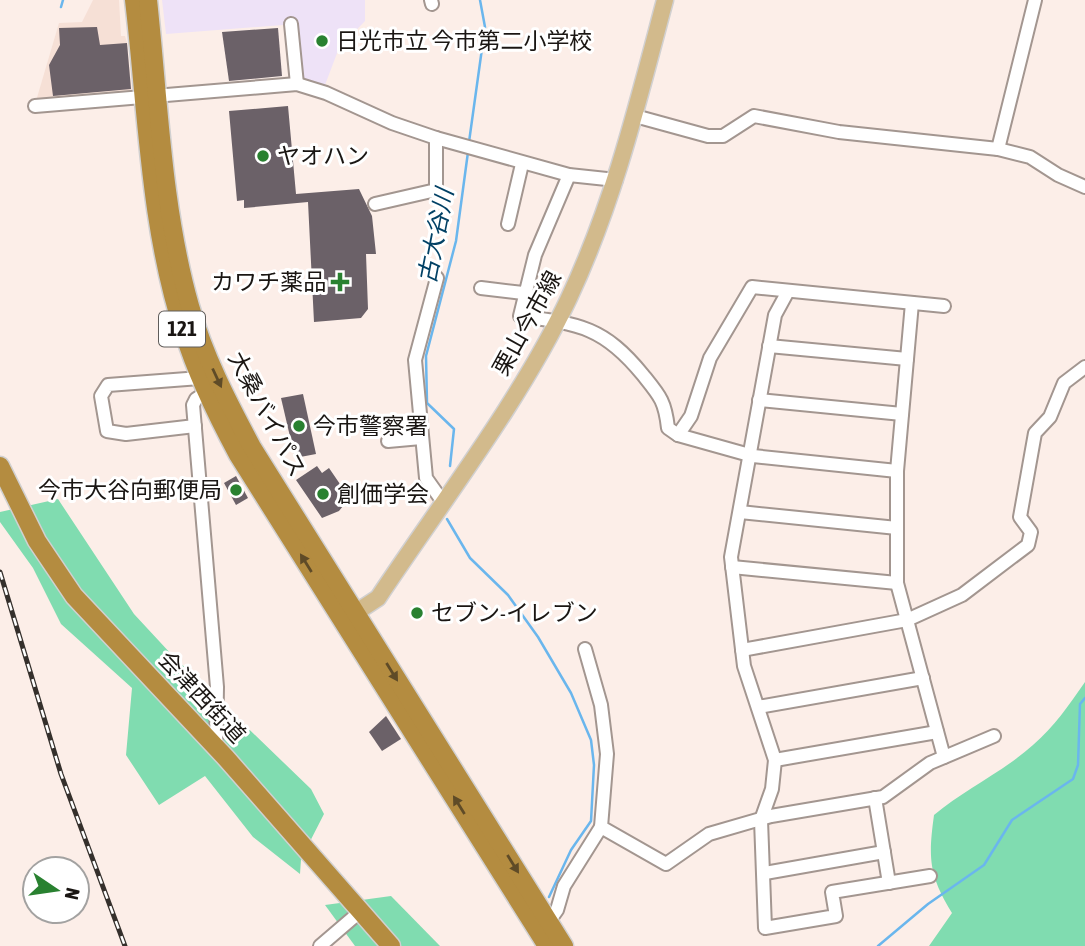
<svg xmlns="http://www.w3.org/2000/svg" width="1085" height="946" font-family="'Asap Condensed','Noto Sans JP',sans-serif">
  <style>
    .built { fill: #f6e0d6 }
    .education { fill: #eee2f7 }
    .green { fill: #80dcb0 }
    .lines { fill: none; stroke-linecap: round; stroke-linejoin: round }
    .stream { stroke: #6ab6ed; stroke-width: 2.5 }
    .building { fill: #6b6168 }
    .minor-casing { stroke: #a39690; stroke-width: 16 }
    .major-casing { stroke: #d1d0d0; stroke-width: 19 }
    .highway-casing { stroke: #d1d0d0; stroke-width: 21 }
    .minor { stroke: #fff; stroke-width: 12 }
    .major { stroke: #d2ba8c; stroke-width: 16 }
    .highway { stroke: #b48c40; stroke-width: 18 }
    .rail-casing { stroke: #35302c; stroke-width: 5 }
    .rail { stroke: #fff; stroke-width: 2.5; stroke-dasharray: 8; stroke-linecap: butt }
    .oneway { fill: #5f4b27 }
    .poi-dot { fill: #298130; stroke: #fff; stroke-width: 2.5 }
    .labels { text-anchor: middle; stroke-width: 6; stroke-linejoin: round; paint-order: stroke }
    .shield { fill: #fff; stroke: #5f5c5a; stroke-width: 2 }
    .shield-label { font-size: 21px; font-weight: bold; fill: #1a1613 }
    .poi-label { font-size: 23px; fill: #1a1613; stroke: #fff; text-anchor: start }
    .street-label { font-size: 23px; fill: #1a1613; stroke: #fff }
    .water-label { font-size: 24px; font-style: italic; fill: #024165; stroke: #fff }
  </style>
  <rect width="100%" height="100%" fill="#fceee8"/>
  <path class="built" d="M93 0H119L121 36H125L127 43 132 93 36 101 59 23 82 22Z"/>
  <path class="education" d="M162 0H365V21L339 48 325 85 300 78 296 24 166 34Z"/>
  <g class="green">
    <path d="M58 499 134 614 172 655 311 789 324 814 301 859 300 874 253 837 205 776 159 805 126 755 132 688 61 624 33 568 0 522V512Z"/>
    <path d="M1085 682V946H929L952 913C929 875 928 859 934 815 965 789 1003 772 1033 745 1054 727 1069 705 1085 682Z"/>
    <path d="M391 896 440 946H355L325 905Z"/>
  </g>
  <g class="lines">
    <g class="stream">
      <path d="M61 7 63 0"/>
      <path d="M469 142 485 27 480 0"/>
      <path d="M450 466 454 429 427 403 426 356 456 241 468 152"/>
      <path d="M447 519 470 558 508 595 538 637 571 693 591 740 594 765 591 821 571 850 549 897"/>
      <path d="M878 946 928 904 984 865 1012 820 1073 779 1078 765 1080 704 1085 698"/>
    </g>
  </g>
  <g class="building">
    <path d="M97 27 100 45 127 43 131 89 53 96 49 65 60 45 59 28Z"/>
    <path d="M278 28 282 76 229 81 222 32Z"/>
    <path d="M288 106 296 194 359 189 372 216 376 254H366L368 309 361 318 314 322 308 202 244 208V200L237 201 229 111Z"/>
    <path d="M303 394 316 454 295 458 281 398Z"/>
    <path d="M317 466 322 473 329 468 342 487 338 489 344 498 340 501 343 506 339 511 322 518 296 480Z"/>
    <path d="M236 476 248 498 236 505 224 483Z"/>
    <path d="M386 716 401 739 382 751 369 732Z"/>
  </g>
  <g class="lines">
    <defs>
      <g id="minor">
        <path d="M431 0 432 4"/>
        <path d="M291 24 297 84"/>
        <path d="M35 106 297 84 326 93 392 123 436 138 569 175 616 180"/>
        <path d="M635 116 708 136H723L754 116 839 132 998 149 1030 157 1058 175 1085 187"/>
        <path d="M998 149 1035 0"/>
        <path d="M569 175 535 255 520 316C580 324 604 327 643 375 660 396 665 401 668 428L678 435 753 456 897 471"/>
        <path d="M375 204 436 190V138"/>
        <path d="M508 224 522 164"/>
        <path d="M437 278 415 360 426 478 443 502"/>
        <path d="M481 288 523 293"/>
        <path d="M787 293 775 315 731 557 744 666 775 760 772 789 761 820 765 928 836 916 832 892 930 876"/>
        <path d="M912 303 897 471V583L944 757"/>
        <path d="M769 346 907 359"/>
        <path d="M207 392 196 399 193 405 217 687 216 748"/>
        <path d="M759 400 902 414"/>
        <path d="M195 426 126 434 107 431 101 396 108 385 200 378"/>
        <path d="M678 435 691 416 710 358 752 287 944 306"/>
        <path d="M388 441 421 438"/>
        <path d="M740 512 897 528"/>
        <path d="M732 567 897 583"/>
        <path d="M585 649 601 705 607 754 601 827 666 864 709 834 771 816 883 797 930 763 994 736"/>
        <path d="M742 650 907 620 962 595 1028 545 1031 532 1020 517 1035 433 1050 417 1064 383 1085 367"/>
        <path d="M758 707 923 678"/>
        <path d="M775 760 937 732"/>
        <path d="M875 798 889 883"/>
        <path d="M765 873 884 852"/>
        <path d="M545 927 557 910 564 886 601 827"/>
        <path d="M320 946 362 910"/>
      </g>
      <path id="major" d="M346 619 378 598C441 503 521 400 569 298 614 202 638 102 665 0"/>
      <g id="highway">
        <path d="M134 0C147 110 149 227 184 333 197 376 217 416 238 455L547 946"/>
        <path d="M148 0C159 101 162 208 190 306 204 356 228 402 252 447L564 946"/>
        <path d="M0 466 37 541 74 596 226 758 391 946"/>
      </g>
    </defs>
    <use href="#minor" class="minor-casing"/>
    <use href="#major" class="major-casing"/>
    <use href="#highway" class="highway-casing"/>
    <use href="#minor" class="minor"/>
    <use href="#major" class="major"/>
    <use href="#highway" class="highway"/>
    <defs>
      <path id="rail" d="M0 572 61 774 125 946"/>
    </defs>
    <use href="#rail" class="rail-casing"/>
    <use href="#rail" class="rail"/>
  </g>
  <defs><path id="oneway-solid" d="M-6-.8H1V-3.2L6.5 0L1 3.2V.8H-6Z" transform="scale(1.75)"/></defs>
  <g class="oneway">
    <use href="#oneway-solid" transform="translate(217 378) rotate(65)"/>
    <use href="#oneway-solid" transform="translate(306 563) rotate(-122)"/>
    <use href="#oneway-solid" transform="translate(392 672) rotate(58)"/>
    <use href="#oneway-solid" transform="translate(459 805) rotate(-122)"/>
    <use href="#oneway-solid" transform="translate(513 864) rotate(58)"/>
  </g>
  <g class="poi-dot">
    <circle cx="322" cy="41" r="7"/>
    <circle cx="263" cy="156" r="7"/>
    <path d="M336.5 271.5h7v7h7v7h-7v7h-7v-7h-7v-7h7z"/>
    <circle cx="299" cy="426" r="7"/>
    <circle cx="236" cy="490" r="7"/>
    <circle cx="323" cy="494" r="7"/>
    <circle cx="417" cy="613" r="7"/>
  </g>
  <g class="labels">
    <rect class="shield" x="159" y="311.5" width="46" height="35" rx="5"/>
    <g class="shield-label">
      <text x="182" y="336">121</text>
    </g>
    <g class="poi-label">
      <text x="336" y="49">日光市立 今市第二小学校</text>
      <text x="277" y="164">ヤオハン</text>
      <text x="326" y="290" text-anchor="end">カワチ薬品</text>
      <text x="313" y="434">今市警察署</text>
      <text x="222" y="498" text-anchor="end">今市大谷向郵便局</text>
      <text x="337" y="502">創価学会</text>
      <text x="431" y="621">セブン-イレブン</text>
    </g>
    <g class="street-label">
      <text transform="translate(527 323) rotate(-61)" y="8">栗山今市線</text>
      <text transform="translate(267 414) rotate(62)" y="8">大桑バイパス</text>
      <text transform="translate(202 697) rotate(47)" y="8">会津西街道</text>
    </g>
    <g class="water-label">
      <text transform="translate(436 236) rotate(-79)" y="8">古大谷川</text>
    </g>
  </g>
  <g transform="translate(56 890) rotate(103)"><circle r="33" fill="#ffffff" stroke="#a3a2a1" stroke-width="2"/>
  <path d="M0-5L12 26L0 18L-12 26Z" fill="#298130"/>
  <text y="-10" font-size="19" font-weight="bold" text-anchor="middle" fill="#1a1613">N</text>
  </g>
</svg>
